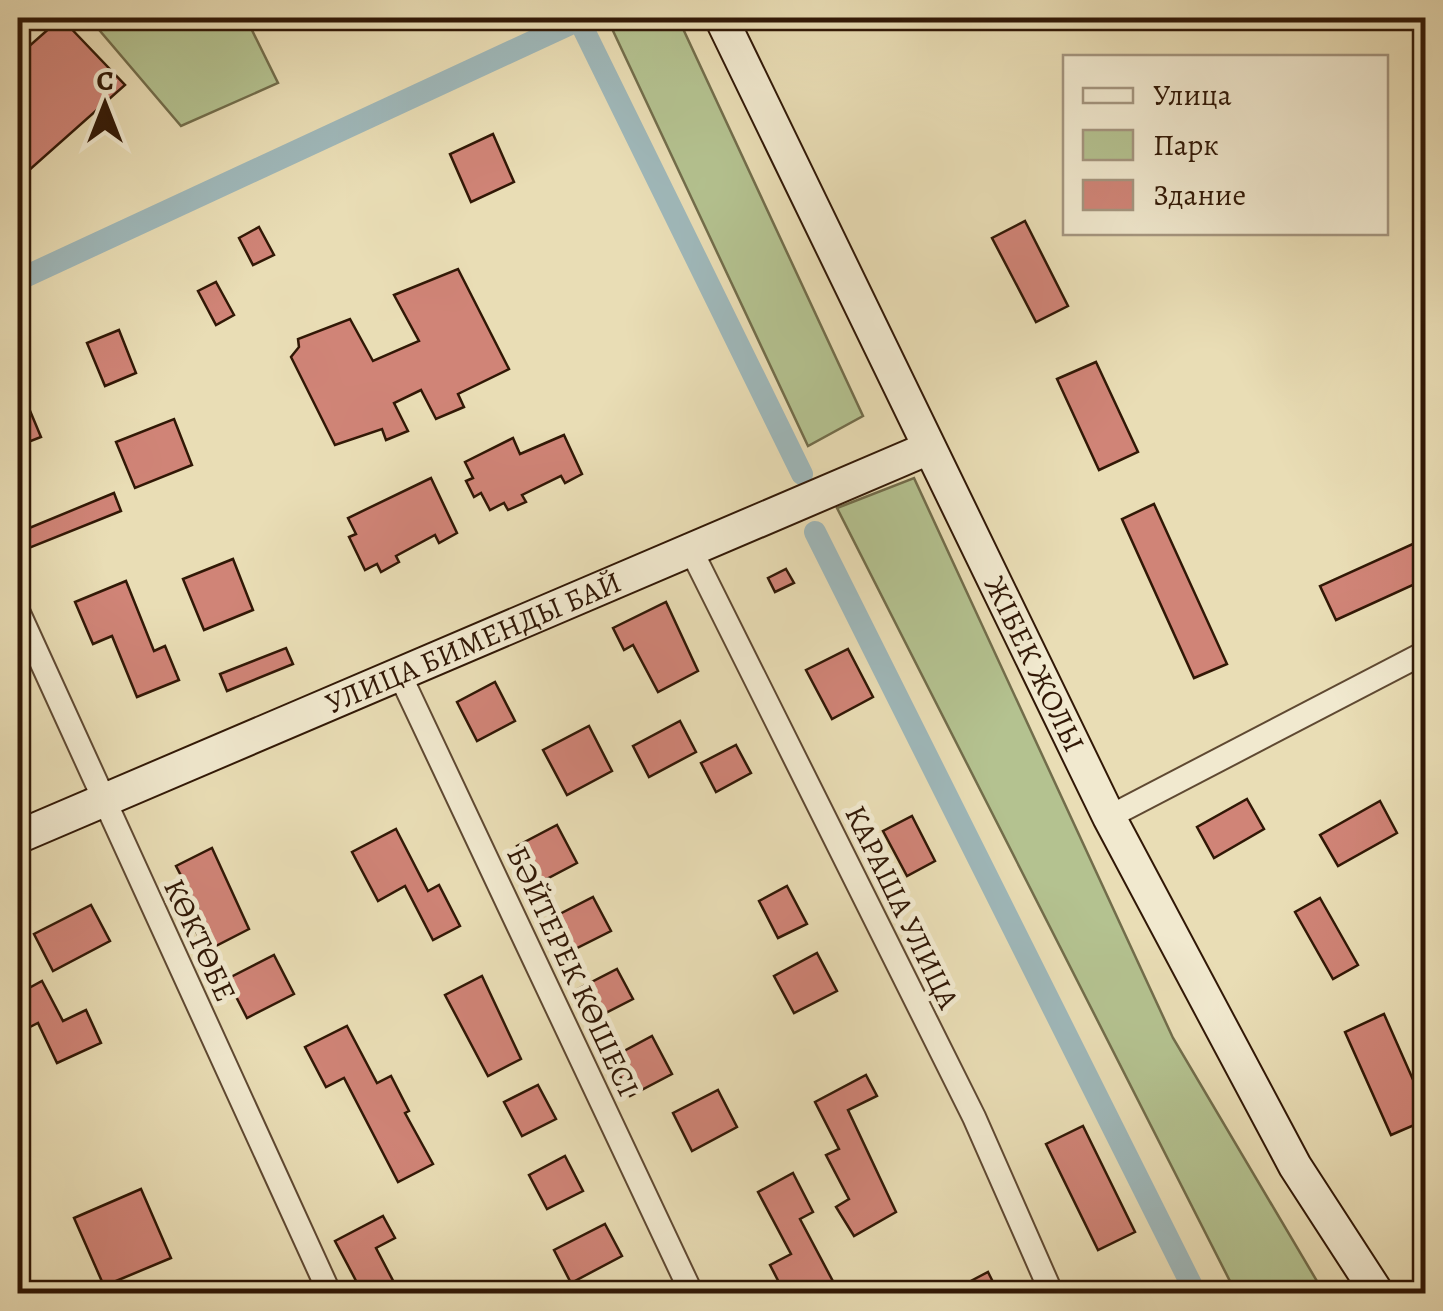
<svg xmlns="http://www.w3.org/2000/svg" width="1443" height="1311" font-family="Alegreya,serif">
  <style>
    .green { fill: #b4c290; stroke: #726d4b; stroke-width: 2.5 }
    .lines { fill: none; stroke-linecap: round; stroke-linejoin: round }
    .canal { stroke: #9fb8ba; stroke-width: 22 }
    .building { fill: #d08477; stroke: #311806; stroke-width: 2.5 }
    .street-casing { stroke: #5f4932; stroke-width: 26 }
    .secondary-casing { stroke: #311806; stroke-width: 36 }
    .street { stroke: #f1e9cf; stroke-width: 22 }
    .secondary { stroke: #f1e9cf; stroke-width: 32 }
    .labels { text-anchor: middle; stroke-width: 10; stroke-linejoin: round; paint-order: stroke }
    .street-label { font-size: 30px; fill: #311806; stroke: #f1e9cf }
  </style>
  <rect width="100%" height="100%" fill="#e9ddb5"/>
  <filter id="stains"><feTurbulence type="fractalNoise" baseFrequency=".002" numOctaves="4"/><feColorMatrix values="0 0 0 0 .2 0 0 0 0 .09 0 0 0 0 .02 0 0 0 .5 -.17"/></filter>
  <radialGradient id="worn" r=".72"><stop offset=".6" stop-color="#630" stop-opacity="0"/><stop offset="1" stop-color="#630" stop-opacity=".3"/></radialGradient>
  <g class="green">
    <path d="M89 18H246L278 83 181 126Z"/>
    <path d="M607 18H678L863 416 808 446Z"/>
    <path d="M914 478 1173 1038 1324 1293H1236L837 508Z"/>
  </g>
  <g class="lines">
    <g class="canal">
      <path d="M18 280 579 20 802 474"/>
      <path d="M815 532 1196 1294"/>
    </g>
  </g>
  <g class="building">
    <path d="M61 18 125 85 18 180V56Z"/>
    <path d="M493 134 514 182 471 202 450 154Z"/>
    <path d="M1025 221 1068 306 1036 322 992 238Z"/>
    <path d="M259 227 274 255 253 265 239 238Z"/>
    <path d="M458 269 509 369 458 394 464 407 436 419 421 390 394 403 408 431 386 440 382 429 335 445 291 357 299 347 298 339 350 319 373 361 419 341 394 295Z"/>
    <path d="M216 282 234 315 216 325 198 291Z"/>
    <path d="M119 330 136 373 105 386 87 343Z"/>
    <path d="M1096 362 1138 452 1099 470 1057 379Z"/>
    <path d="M18 382 41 437 18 446Z"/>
    <path d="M174 419 192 465 135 488 116 442Z"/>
    <path d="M564 435 582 474 565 483 561 476 522 495 526 502 508 510 504 503 490 510 481 493 474 497 466 481 473 478 465 462 513 438 520 454Z"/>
    <path d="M431 478 457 533 439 543 435 535 396 556 399 562 381 572 377 564 365 570 349 537 356 534 348 518Z"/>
    <path d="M114 493 121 511 29 548 22 531Z"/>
    <path d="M1154 504 1227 664 1194 678 1122 519Z"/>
    <path d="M1426 538V579L1336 620 1320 586Z"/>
    <path d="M233 559 253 610 204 630 183 579Z"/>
    <path d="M786 569 794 583 775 592 768 578Z"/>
    <path d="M126 581 154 651 165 646 179 680 137 697 112 636 93 644 75 602Z"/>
    <path d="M666 602 698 671 658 692 633 645 624 650 613 628Z"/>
    <path d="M286 648 293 664 227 691 220 674Z"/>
    <path d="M848 649 873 697 832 719 806 670Z"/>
    <path d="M495 682 515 721 477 741 457 702Z"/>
    <path d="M680 721 696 752 649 777 633 746Z"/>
    <path d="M589 726 612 771 567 795 543 750Z"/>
    <path d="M736 745 751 773 716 792 701 763Z"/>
    <path d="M1247 799 1264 829 1214 858 1197 827Z"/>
    <path d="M1380 801 1397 833 1338 866 1320 835Z"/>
    <path d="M912 816 935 861 907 876 883 831Z"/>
    <path d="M557 825 577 863 537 884 517 846Z"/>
    <path d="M396 829 428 891 439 885 460 926 433 940 405 886 378 901 352 852Z"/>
    <path d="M212 848 249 929 206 951 187 913 198 908 176 866Z"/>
    <path d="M787 886 807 924 778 938 759 901Z"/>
    <path d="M593 897 611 931 565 954 548 920Z"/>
    <path d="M1320 898 1358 965 1333 979 1295 912Z"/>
    <path d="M91 905 110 941 53 971 34 934Z"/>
    <path d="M817 953 837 991 794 1013 774 976Z"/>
    <path d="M274 955 294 994 247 1018 227 979Z"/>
    <path d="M617 969 633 999 592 1020 576 990Z"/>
    <path d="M482 976 521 1059 488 1076 445 995Z"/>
    <path d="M42 981 63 1021 86 1010 101 1043 57 1063 38 1023 18 1033V994Z"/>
    <path d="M1384 1014 1426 1109V1120L1391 1135 1345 1032Z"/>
    <path d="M347 1026 377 1083 391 1076 409 1111 405 1113 433 1164 398 1182 344 1078 326 1087 305 1047Z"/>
    <path d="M652 1036 672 1074 630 1096 611 1058Z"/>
    <path d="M866 1075 877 1096 848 1110 896 1212 854 1236 836 1207 849 1199 826 1155 839 1149 815 1102Z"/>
    <path d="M538 1085 556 1119 522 1136 504 1102Z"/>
    <path d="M718 1090 737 1127 692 1151 673 1113Z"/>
    <path d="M1083 1126 1135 1232 1098 1250 1046 1144Z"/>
    <path d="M565 1156 583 1191 547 1209 529 1175Z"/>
    <path d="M793 1173 813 1212 800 1219 836 1287 824 1294H785L770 1265 791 1254 758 1192Z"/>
    <path d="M141 1189 171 1258 104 1286 74 1218Z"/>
    <path d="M383 1216 395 1238 376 1248 400 1294H363L335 1241Z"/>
    <path d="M605 1224 622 1256 571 1283 554 1250Z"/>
    <path d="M988 1272 999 1294H946Z"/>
  </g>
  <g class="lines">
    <defs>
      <g id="street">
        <path d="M691 550 974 1117 1052 1294"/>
        <path d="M18 611 330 1294"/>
        <path d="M400 675 692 1294"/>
        <path d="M1109 817 1426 652"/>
      </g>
      <g id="secondary">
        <path id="s1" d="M721 18 1109 817 1295 1166 1378 1294"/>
        <path id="s2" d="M18 837 929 448"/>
      </g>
    </defs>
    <use href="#street" class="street-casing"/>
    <use href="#secondary" class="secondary-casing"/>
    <use href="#street" class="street"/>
    <use href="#secondary" class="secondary"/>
  </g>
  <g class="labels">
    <g class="street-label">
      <text dy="10" stroke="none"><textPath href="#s2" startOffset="495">УЛИЦА БИМЕНДЫ БАЙ</textPath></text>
      <text dy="10" stroke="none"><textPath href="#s1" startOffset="718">ЖІБЕК ЖОЛЫ</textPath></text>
      <text transform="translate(902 907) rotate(64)" y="10">КАРАША УЛИЦА</text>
      <text transform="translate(200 940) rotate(65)" y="10">КӨКТӨБЕ</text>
      <text transform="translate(573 971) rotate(65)" y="10">БӘЙТЕРЕК КӨШЕСІ</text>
    </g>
  </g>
  <rect width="1443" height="1311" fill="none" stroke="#e9ddb5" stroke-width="60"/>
  <rect x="20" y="20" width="1403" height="1271" fill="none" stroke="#311806" stroke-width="5"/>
  <rect x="30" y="30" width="1383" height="1251" fill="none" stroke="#311806" stroke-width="2.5"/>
  <rect x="1063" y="55" width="325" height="180" fill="#f1e9cf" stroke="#a4957f" stroke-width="2.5"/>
  <rect x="1083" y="88" width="50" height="15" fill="#f1e9cf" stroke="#a4957f" stroke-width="2.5"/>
  <text x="1153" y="105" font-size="30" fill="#311806">Улица</text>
  <rect x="1083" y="130" width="50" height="30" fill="#b4c290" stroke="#a4957f" stroke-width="2.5"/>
  <text x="1153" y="155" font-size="30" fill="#311806">Парк</text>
  <rect x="1083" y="180" width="50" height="30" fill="#d08477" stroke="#a4957f" stroke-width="2.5"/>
  <text x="1153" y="205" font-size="30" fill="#311806">Здание</text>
  <g transform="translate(105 105)" stroke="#f1e9cf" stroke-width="8" paint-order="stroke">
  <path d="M0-8L18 38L0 25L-18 38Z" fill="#311806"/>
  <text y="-15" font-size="28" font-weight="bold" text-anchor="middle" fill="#311806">С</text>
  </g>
  <rect width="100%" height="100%" filter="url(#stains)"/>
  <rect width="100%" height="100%" fill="url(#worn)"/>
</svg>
